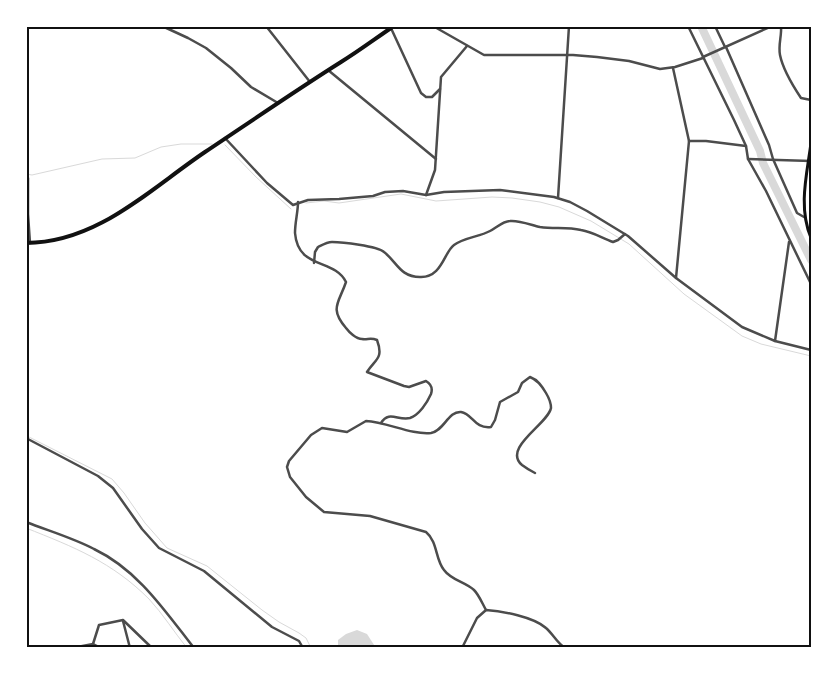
<svg xmlns="http://www.w3.org/2000/svg" width="837" height="674" font-family="Lato,sans-serif">
  <style>
    .water { fill: #d9d9d9 }
    .lines { fill: none; stroke-linecap: round; stroke-linejoin: round }
    .stream { stroke: #d9d9d9; stroke-width: 1 }
    .river { stroke: #d9d9d9; stroke-width: 8 }
    .minor { stroke: #4c4c4c; stroke-width: 2.5 }
    .secondary { stroke: #111; stroke-width: 3 }
    .primary { stroke: #111; stroke-width: 4 }
    .neatline { fill: none; stroke: #111; stroke-width: 2 }
  </style>
  <rect width="100%" height="100%" fill="#fff"/>
  <path class="water" d="M357 630 367 634 376 648H338V640L346 634Z"/>
  <g class="lines">
    <g class="stream">
      <path d="M225 145 256 177 291 209"/>
      <path d="M26 174 32 175 102 159 135 158 161 147 181 144H212"/>
      <path d="M306 203 324 201 339 203 401 194 436 201 492 197 512 198 540 202 559 207 591 221 629 244 684 294 742 336 761 344 811 356"/>
      <path d="M29 437 112 479 124 493 145 523 167 548 207 566 262 610 279 622 299 633 306 638 311 648"/>
      <path d="M26 528C74 547 112 562 149 599 163 614 174 632 187 648"/>
    </g>
    <path class="river" d="M701 26 760 151 763 163 811 260"/>
    <g class="minor">
      <path d="M162 26 188 38 206 48 231 68 251 87 278 103"/>
      <path d="M266 26 310 82"/>
      <path d="M390 26 421 93 426 97H432L440 89"/>
      <path d="M433 26 484 55H573L597 57 629 61 660 69 675 67 703 58"/>
      <path d="M688 26 734 120 746 146 748 159 766 191 811 284"/>
      <path d="M715 26 725 47"/>
      <path d="M781 26C782 35 778 45 780 55 783 70 793 86 801 98L811 100"/>
      <path d="M726 47 769 145 773 159 797 213 804 217"/>
      <path d="M703 57 772 26"/>
      <path d="M673 68 689 141 676 278"/>
      <path d="M328 70 436 159"/>
      <path d="M225 138 267 183 293 205 308 200 339 199 373 196 385 192 403 191 426 195 444 192 500 190 554 197 570 202 587 211 628 236 676 278 742 327 775 341 811 350"/>
      <path d="M689 141H706L746 146"/>
      <path d="M748 159 811 161"/>
      <path d="M26 177 28 178V214L30 243"/>
      <path d="M426 195 435 170 441 77 467 46"/>
      <path d="M558 198 569 26"/>
      <path d="M298 202C298 212 295 222 295 233 298 270 334 258 346 282 339 303 329 308 346 328 349 332 356 339 362 339 368 340 370 337 377 340 384 359 375 359 367 372L404 386 409 387 426 381C431 384 433 388 431 394 427 403 419 415 410 418 398 421 389 410 381 423"/>
      <path d="M314 263 315 252 318 247C322 245 327 242 332 242 342 242 377 246 384 252 397 262 400 277 420 277 442 278 444 252 454 245 465 237 479 237 490 231 496 228 503 221 510 221 519 220 531 225 540 227 554 229 567 227 581 230 593 232 602 238 613 242L618 240 625 234"/>
      <path d="M775 341 789 242"/>
      <path d="M26 438 98 476 113 488 142 529 159 548 204 571 272 627 299 641 303 648"/>
      <path d="M26 522C49 531 73 538 94 549 138 570 165 611 194 648"/>
      <path d="M486 610C482 603 479 595 474 590 465 582 451 580 444 570 435 559 438 542 426 532L370 516 324 512 306 497 290 477 287 467 289 461 311 435 322 428 347 432 366 421C387 422 411 435 431 433 444 431 448 411 461 412 473 414 474 429 491 427L495 420 500 402 518 392 522 383 530 377C538 380 542 386 546 393 549 398 551 403 551 408 548 424 502 448 522 465 526 468 531 471 535 473"/>
      <path d="M123 621 130 648"/>
      <path d="M93 644 99 625 123 620 152 648"/>
      <path d="M72 648 93 644 101 648"/>
      <path d="M459 648 463 646 477 618 486 610C502 611 534 617 546 628 553 634 557 643 565 648"/>
    </g>
    <path class="secondary" d="M811 143C807 174 798 207 811 238"/>
    <path class="primary" d="M26 243C97 243 150 189 205 152 250 122 295 91 341 62 359 51 376 38 394 26"/>
  </g>
  <rect width="837" height="674" fill="none" stroke="#ffffff" stroke-width="55"/>
  <rect x="28" y="28" width="782" height="618" class="neatline"/>
</svg>
